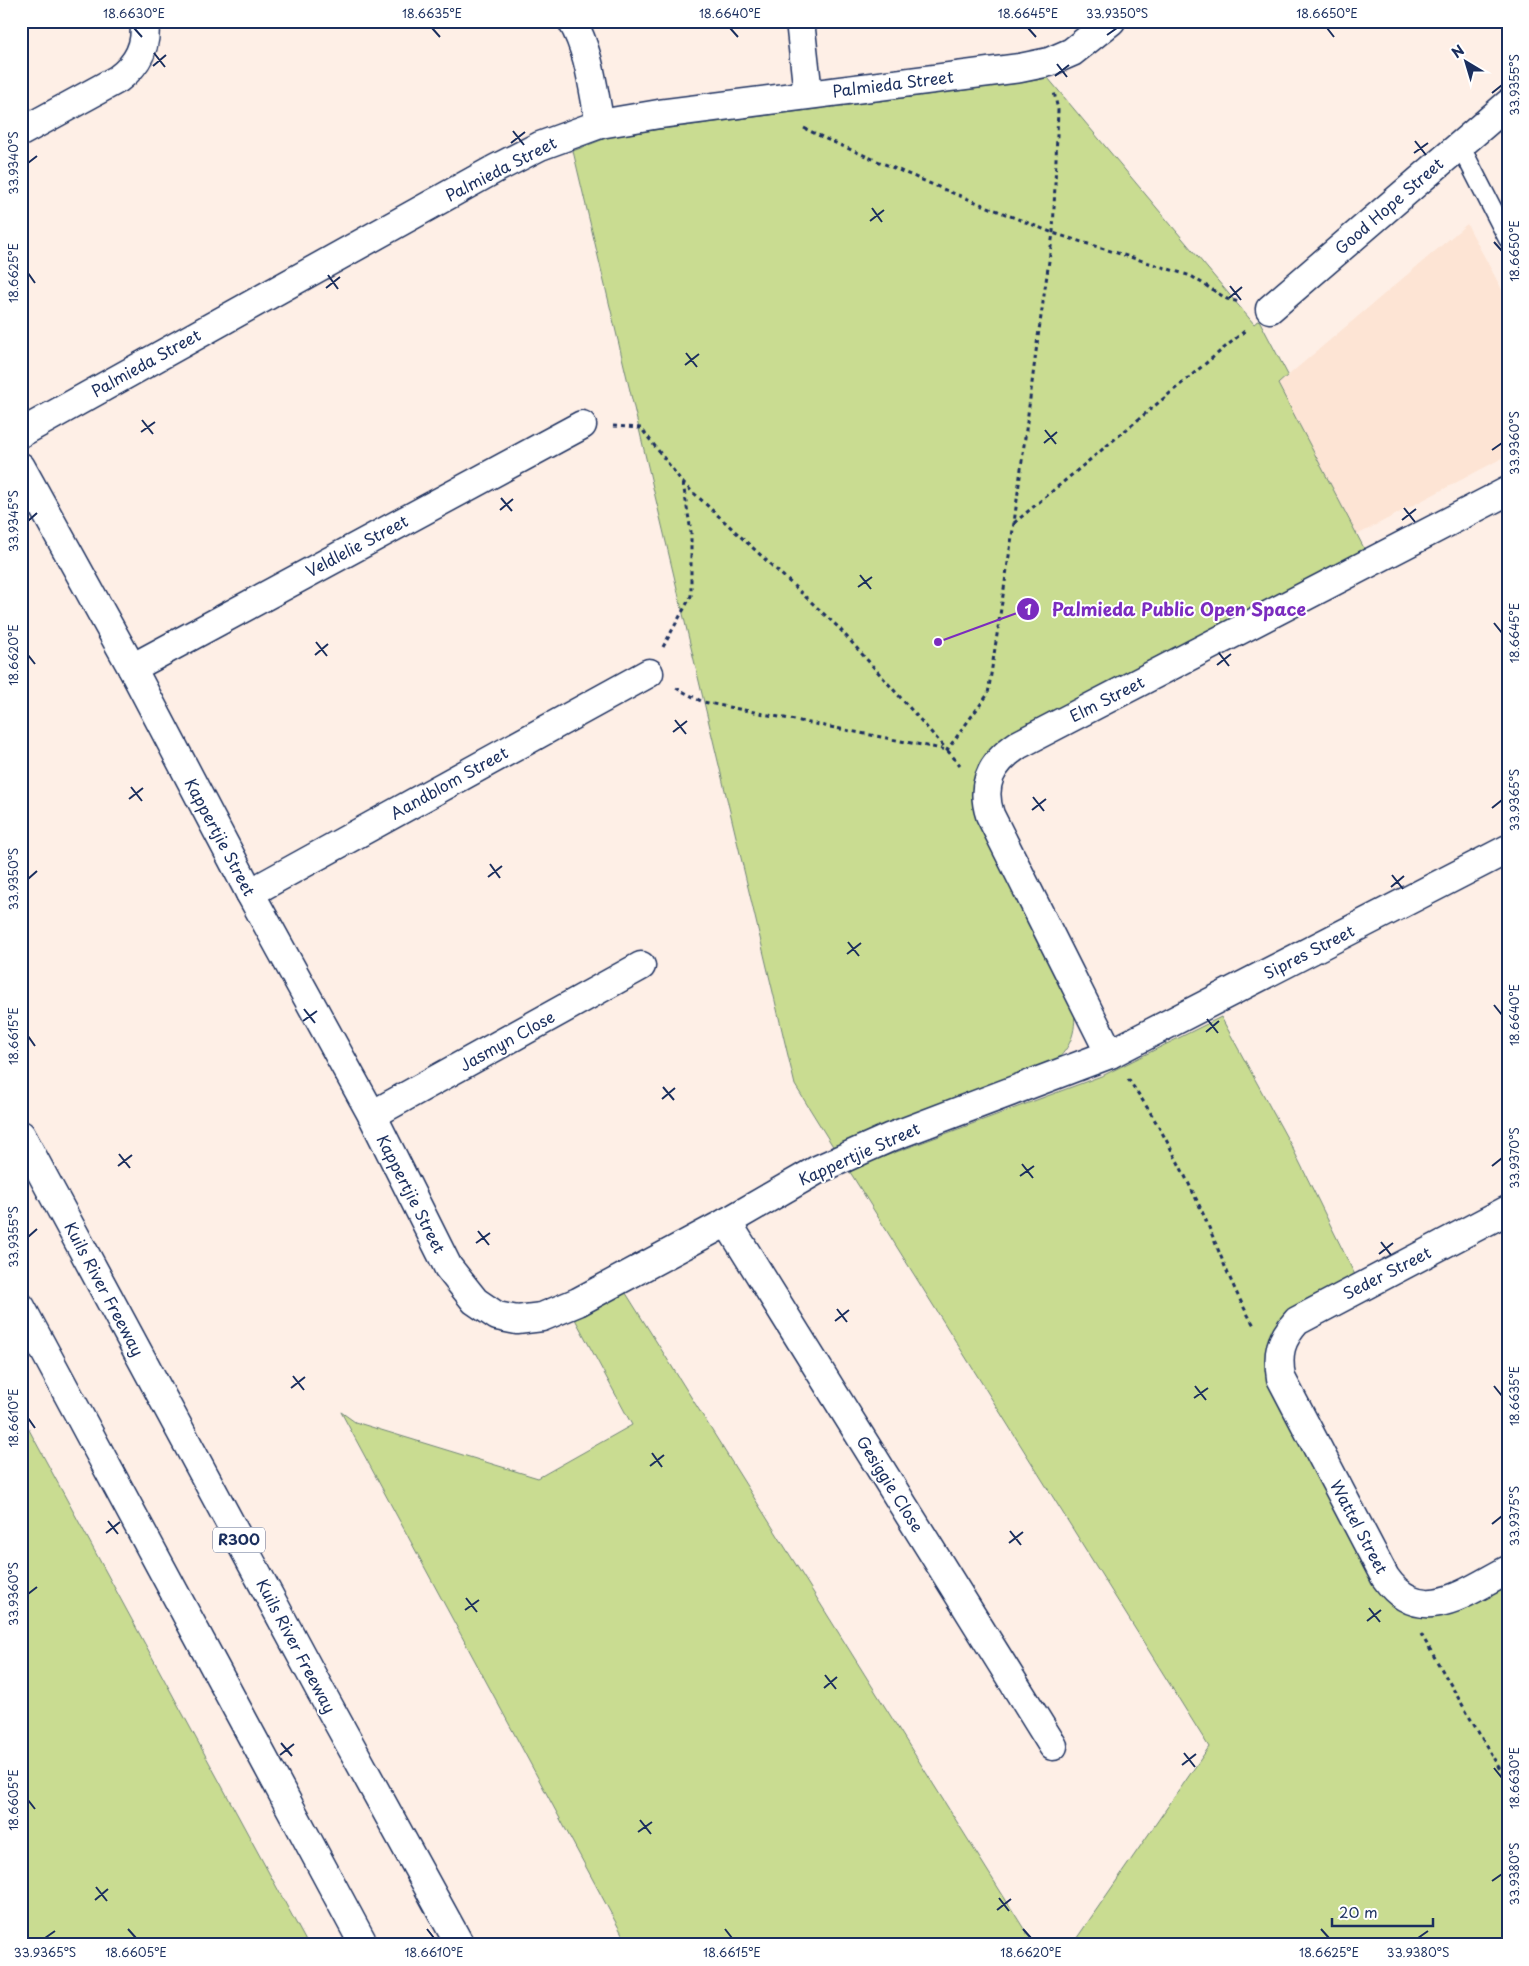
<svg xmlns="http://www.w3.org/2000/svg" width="1529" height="1966" font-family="'Playpen Sans',sans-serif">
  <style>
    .built { fill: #fde4d4 }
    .green { fill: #c9dc91; stroke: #728678 }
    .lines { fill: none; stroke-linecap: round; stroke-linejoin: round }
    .lane-casing { stroke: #1b2f5e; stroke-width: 21 }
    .street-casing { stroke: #1b2f5e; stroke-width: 31 }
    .highway-casing { stroke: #1b2f5e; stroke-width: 31 }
    .path { stroke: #1b2f5e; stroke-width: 3; stroke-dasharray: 4 4; stroke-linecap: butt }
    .lane { stroke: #fff; stroke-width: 18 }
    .street { stroke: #fff; stroke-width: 28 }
    .highway { stroke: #fff; stroke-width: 28 }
    .ticks { fill: none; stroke: #1b2f5e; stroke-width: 2 }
    .labels { text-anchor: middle; stroke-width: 4; stroke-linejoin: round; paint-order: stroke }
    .shield { fill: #fff; stroke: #5f6d8e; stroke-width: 1 }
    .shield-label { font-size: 15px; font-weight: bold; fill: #1b2f5e }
    .street-label { font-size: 16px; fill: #1b2f5e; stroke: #fff }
    .leader { fill: none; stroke: #7b2cbf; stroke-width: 2 }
    .callout-dot { fill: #7b2cbf; stroke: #fff; stroke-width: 2 }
    .mark-label { font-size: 15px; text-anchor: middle; font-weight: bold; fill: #fff }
    .callout-label { font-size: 18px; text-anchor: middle; font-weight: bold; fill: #7b2cbf; stroke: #fff; stroke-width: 4; stroke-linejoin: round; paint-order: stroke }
    .neatline { fill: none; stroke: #1b2f5e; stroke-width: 2 }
    .ticks-label { font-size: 12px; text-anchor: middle; fill: #1b2f5e }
  </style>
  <rect width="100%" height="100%" fill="#feefe6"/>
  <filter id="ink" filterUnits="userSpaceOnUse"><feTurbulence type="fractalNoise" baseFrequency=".02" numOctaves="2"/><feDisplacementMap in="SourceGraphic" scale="10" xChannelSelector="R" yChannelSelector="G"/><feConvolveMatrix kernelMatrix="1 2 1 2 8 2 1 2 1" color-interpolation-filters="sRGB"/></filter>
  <g filter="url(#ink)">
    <path class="built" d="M1467 224 1508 301V455L1357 535 1278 384Z"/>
    <g class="green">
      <path d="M1048 78 1254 324 1259 320 1288 375 1278 384 1365 550 1009 735C986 751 977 764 973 792L1074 1008C1077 1033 1070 1050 1050 1066L834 1148 795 1085 573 151 609 137 646 131 1019 83Z"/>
      <path d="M1221 1017 1293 1149 1355 1275 1301 1302 1276 1330 1268 1369 1280 1408 1373 1581 1416 1615 1462 1611 1506 1588 1508 1592V1945H1072L1209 1747 850 1172 872 1161 1104 1075Z"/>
      <path d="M619 1282 1034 1945H628L341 1412 355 1422 538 1478 632 1425 569 1308Z"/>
      <path d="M21 1415 308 1945H21Z"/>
    </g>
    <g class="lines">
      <defs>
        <path id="lane" d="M1460 145 1508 239"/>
        <g id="street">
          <path d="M572 21C590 52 593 90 600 124"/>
          <path d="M800 21 808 94"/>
          <path d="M21 132 118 79C137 65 148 46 144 21"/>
          <path d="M1270 309 1508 104"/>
          <path d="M21 433 495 169 540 146 600 124 659 114 1020 68 1049 62 1072 52 1111 21"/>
          <path d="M21 467 132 668 250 893 372 1115 448 1267 475 1301 497 1316 517 1320 542 1317 578 1302 727 1222 817 1170 891 1137 1110 1054 1508 849"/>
          <path d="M132 668 582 425"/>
          <path d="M250 893 649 673"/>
          <path d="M1110 1054 990 815C980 784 991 763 1018 745L1508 491"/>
          <path d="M372 1115 641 966"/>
          <path d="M1508 1210 1297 1321C1280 1340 1277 1353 1281 1378L1385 1577C1421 1629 1467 1591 1508 1570"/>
          <path d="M727 1222 1053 1746"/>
        </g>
        <g id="highway">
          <path d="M21 1135 320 1690 460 1945"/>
          <path d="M21 1307 364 1945"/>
        </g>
      </defs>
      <use href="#lane" class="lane-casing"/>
      <use href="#street" class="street-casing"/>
      <use href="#highway" class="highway-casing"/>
      <g class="path">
        <path d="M804 128 826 139 943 189 1053 233 1191 276 1227 299 1240 302"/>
        <path d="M613 426 641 428 683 483 838 627 947 750 988 694 1014 523 1037 344 1053 233 1058 110 1054 92"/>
        <path d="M1014 523 1247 329"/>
        <path d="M663 647 691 596V532L683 483"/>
        <path d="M676 688 703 702 947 750 960 765"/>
        <path d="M1128 1079C1157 1119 1180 1165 1201 1209 1219 1249 1232 1290 1255 1327"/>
        <path d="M1421 1634 1508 1783"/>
      </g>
      <use href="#lane" class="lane"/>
      <use href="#street" class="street"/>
      <use href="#highway" class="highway"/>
    </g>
  </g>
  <path class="ticks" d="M134 28 142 37M432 28 440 37M730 28 738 37M1028 28 1036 37M1327 28 1334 37M1107 35 1117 28M154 53 165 67M1057 64 1067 77M153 66 166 55M1055 76 1069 65M1492 93 1502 85M513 131 524 145M1415 141 1426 155M511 143 525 132M1414 153 1428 143M28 163 37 156M872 208 882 222M870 221 884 210M1494 242 1502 251M28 273 35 283M328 275 338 289M1230 286 1241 300M326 288 340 277M1229 298 1242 287M686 353 697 367M685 365 699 354M142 420 153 434M1045 430 1056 444M141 432 155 422M1044 443 1057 432M1492 450 1502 443M501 498 512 511M1404 508 1415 522M500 510 513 499M1402 520 1416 509M28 521 37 513M860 575 871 589M858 587 872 577M1494 623 1502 633M316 642 327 656M1219 653 1229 666M28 655 35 664M315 655 328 644M1217 665 1231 654M675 720 686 734M673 732 687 721M131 787 142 801M1033 797 1044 811M129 799 143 788M1492 808 1502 800M1032 810 1046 799M490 864 500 878M1392 875 1403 889M488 877 502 866M28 879 37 871M1391 887 1404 876M848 942 859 956M847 954 861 943M1494 1005 1502 1015M304 1009 315 1023M1207 1019 1218 1033M303 1021 317 1011M1206 1032 1219 1021M28 1036 35 1046M663 1087 674 1100M662 1099 675 1088M119 1154 130 1168M1022 1164 1033 1178M118 1166 132 1155M1492 1166 1502 1158M1020 1176 1034 1166M478 1231 489 1245M28 1237 37 1229M1381 1242 1391 1255M476 1243 490 1233M1379 1254 1393 1243M837 1309 847 1322M835 1321 849 1310M293 1376 304 1390M1195 1386 1206 1400M1494 1386 1502 1396M291 1388 305 1377M1194 1398 1208 1388M28 1418 35 1428M652 1453 662 1467M650 1466 664 1455M108 1521 118 1534M1492 1524 1502 1516M1010 1531 1021 1545M106 1533 120 1522M1009 1543 1023 1532M28 1594 37 1587M466 1598 477 1612M1369 1608 1380 1622M465 1610 479 1600M1367 1621 1381 1610M825 1675 836 1689M824 1688 837 1677M281 1743 292 1756M1184 1753 1195 1767M280 1755 294 1744M1182 1765 1196 1754M1494 1768 1502 1778M28 1800 35 1809M640 1820 651 1834M638 1832 652 1822M1492 1881 1502 1874M96 1887 107 1901M999 1898 1009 1911M95 1900 108 1889M997 1910 1011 1899M128 1929 136 1938M427 1929 434 1938M725 1929 732 1938M1023 1929 1031 1938M1321 1929 1329 1938M45 1938 55 1931M1418 1938 1428 1931"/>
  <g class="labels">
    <rect class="shield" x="213" y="1527.5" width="52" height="25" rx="4"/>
    <g class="shield-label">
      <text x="239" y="1545">R300</text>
    </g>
    <g class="street-label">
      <text transform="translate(893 84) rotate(-7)" y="6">Palmieda Street</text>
      <text transform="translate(501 169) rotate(-27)" y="6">Palmieda Street</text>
      <text transform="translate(1389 206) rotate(-41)" y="6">Good Hope Street</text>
      <text transform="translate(146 363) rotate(-29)" y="6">Palmieda Street</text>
      <text transform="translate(357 546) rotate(-28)" y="6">Veldlelie Street</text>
      <text transform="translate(1107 699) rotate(-27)" y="6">Elm Street</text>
      <text transform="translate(449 783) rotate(-29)" y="6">Aandblom Street</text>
      <text transform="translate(220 837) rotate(62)" y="6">Kappertjie Street</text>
      <text transform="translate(1309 952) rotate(-27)" y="6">Sipres Street</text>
      <text transform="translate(507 1041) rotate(-29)" y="6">Jasmyn Close</text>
      <text transform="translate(859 1154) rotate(-24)" y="6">Kappertjie Street</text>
      <text transform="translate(411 1194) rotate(63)" y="6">Kappertjie Street</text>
      <text transform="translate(1387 1273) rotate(-27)" y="6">Seder Street</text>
      <text transform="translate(104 1289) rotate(62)" y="6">Kuils River Freeway</text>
      <text transform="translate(890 1484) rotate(58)" y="6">Gesiggie Close</text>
      <text transform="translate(1359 1527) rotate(62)" y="6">Wattel Street</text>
      <text transform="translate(296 1646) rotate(62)" y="6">Kuils River Freeway</text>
    </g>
  </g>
  <path class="leader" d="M938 642L1028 609"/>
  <g class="callout-dot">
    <circle cx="938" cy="642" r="5"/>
    <circle cx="1028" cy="609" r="12"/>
  </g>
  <g class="mark-label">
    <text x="1028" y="615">1</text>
  </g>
  <g class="callout-label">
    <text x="1179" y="616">Palmieda Public Open Space</text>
  </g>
  <rect width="1529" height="1966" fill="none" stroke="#fff" stroke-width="55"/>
  <g transform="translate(1466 62) rotate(322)" stroke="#ffffff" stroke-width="4" paint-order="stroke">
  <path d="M0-4L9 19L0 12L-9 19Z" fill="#1b2f5e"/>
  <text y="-8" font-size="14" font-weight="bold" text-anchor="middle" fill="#1b2f5e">N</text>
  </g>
  <path d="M1332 1918v8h101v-8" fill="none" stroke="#1b2f5e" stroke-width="2.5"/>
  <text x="1339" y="1918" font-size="15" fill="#1b2f5e" stroke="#ffffff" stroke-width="4" paint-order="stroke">20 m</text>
  <rect x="28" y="28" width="1474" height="1910" class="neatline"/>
  <g class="ticks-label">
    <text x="134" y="18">18.6630°E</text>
    <text x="432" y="18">18.6635°E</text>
    <text x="730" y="18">18.6640°E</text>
    <text x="1028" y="18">18.6645°E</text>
    <text x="1117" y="18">33.9350°S</text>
    <text x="1327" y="18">18.6650°E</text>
    <text transform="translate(1515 85) rotate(-90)" y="4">33.9355°S</text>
    <text transform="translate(14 163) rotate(-90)" y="4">33.9340°S</text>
    <text transform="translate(1515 251) rotate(-90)" y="4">18.6650°E</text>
    <text transform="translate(14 273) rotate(-90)" y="4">18.6625°E</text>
    <text transform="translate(1515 443) rotate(-90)" y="4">33.9360°S</text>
    <text transform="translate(14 521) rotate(-90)" y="4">33.9345°S</text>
    <text transform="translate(1515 633) rotate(-90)" y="4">18.6645°E</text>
    <text transform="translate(14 655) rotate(-90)" y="4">18.6620°E</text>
    <text transform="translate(1515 800) rotate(-90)" y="4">33.9365°S</text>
    <text transform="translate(14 879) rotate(-90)" y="4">33.9350°S</text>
    <text transform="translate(1515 1015) rotate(-90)" y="4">18.6640°E</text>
    <text transform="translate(14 1036) rotate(-90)" y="4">18.6615°E</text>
    <text transform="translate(1515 1158) rotate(-90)" y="4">33.9370°S</text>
    <text transform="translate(14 1237) rotate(-90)" y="4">33.9355°S</text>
    <text transform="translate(1515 1396) rotate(-90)" y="4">18.6635°E</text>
    <text transform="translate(14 1418) rotate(-90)" y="4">18.6610°E</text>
    <text transform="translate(1515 1516) rotate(-90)" y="4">33.9375°S</text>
    <text transform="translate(14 1594) rotate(-90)" y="4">33.9360°S</text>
    <text transform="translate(1515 1778) rotate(-90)" y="4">18.6630°E</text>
    <text transform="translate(14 1800) rotate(-90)" y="4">18.6605°E</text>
    <text transform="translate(1515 1874) rotate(-90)" y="4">33.9380°S</text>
    <text x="45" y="1957">33.9365°S</text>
    <text x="136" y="1957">18.6605°E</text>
    <text x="434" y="1957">18.6610°E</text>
    <text x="732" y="1957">18.6615°E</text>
    <text x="1031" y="1957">18.6620°E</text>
    <text x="1329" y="1957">18.6625°E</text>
    <text x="1418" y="1957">33.9380°S</text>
  </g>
</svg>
